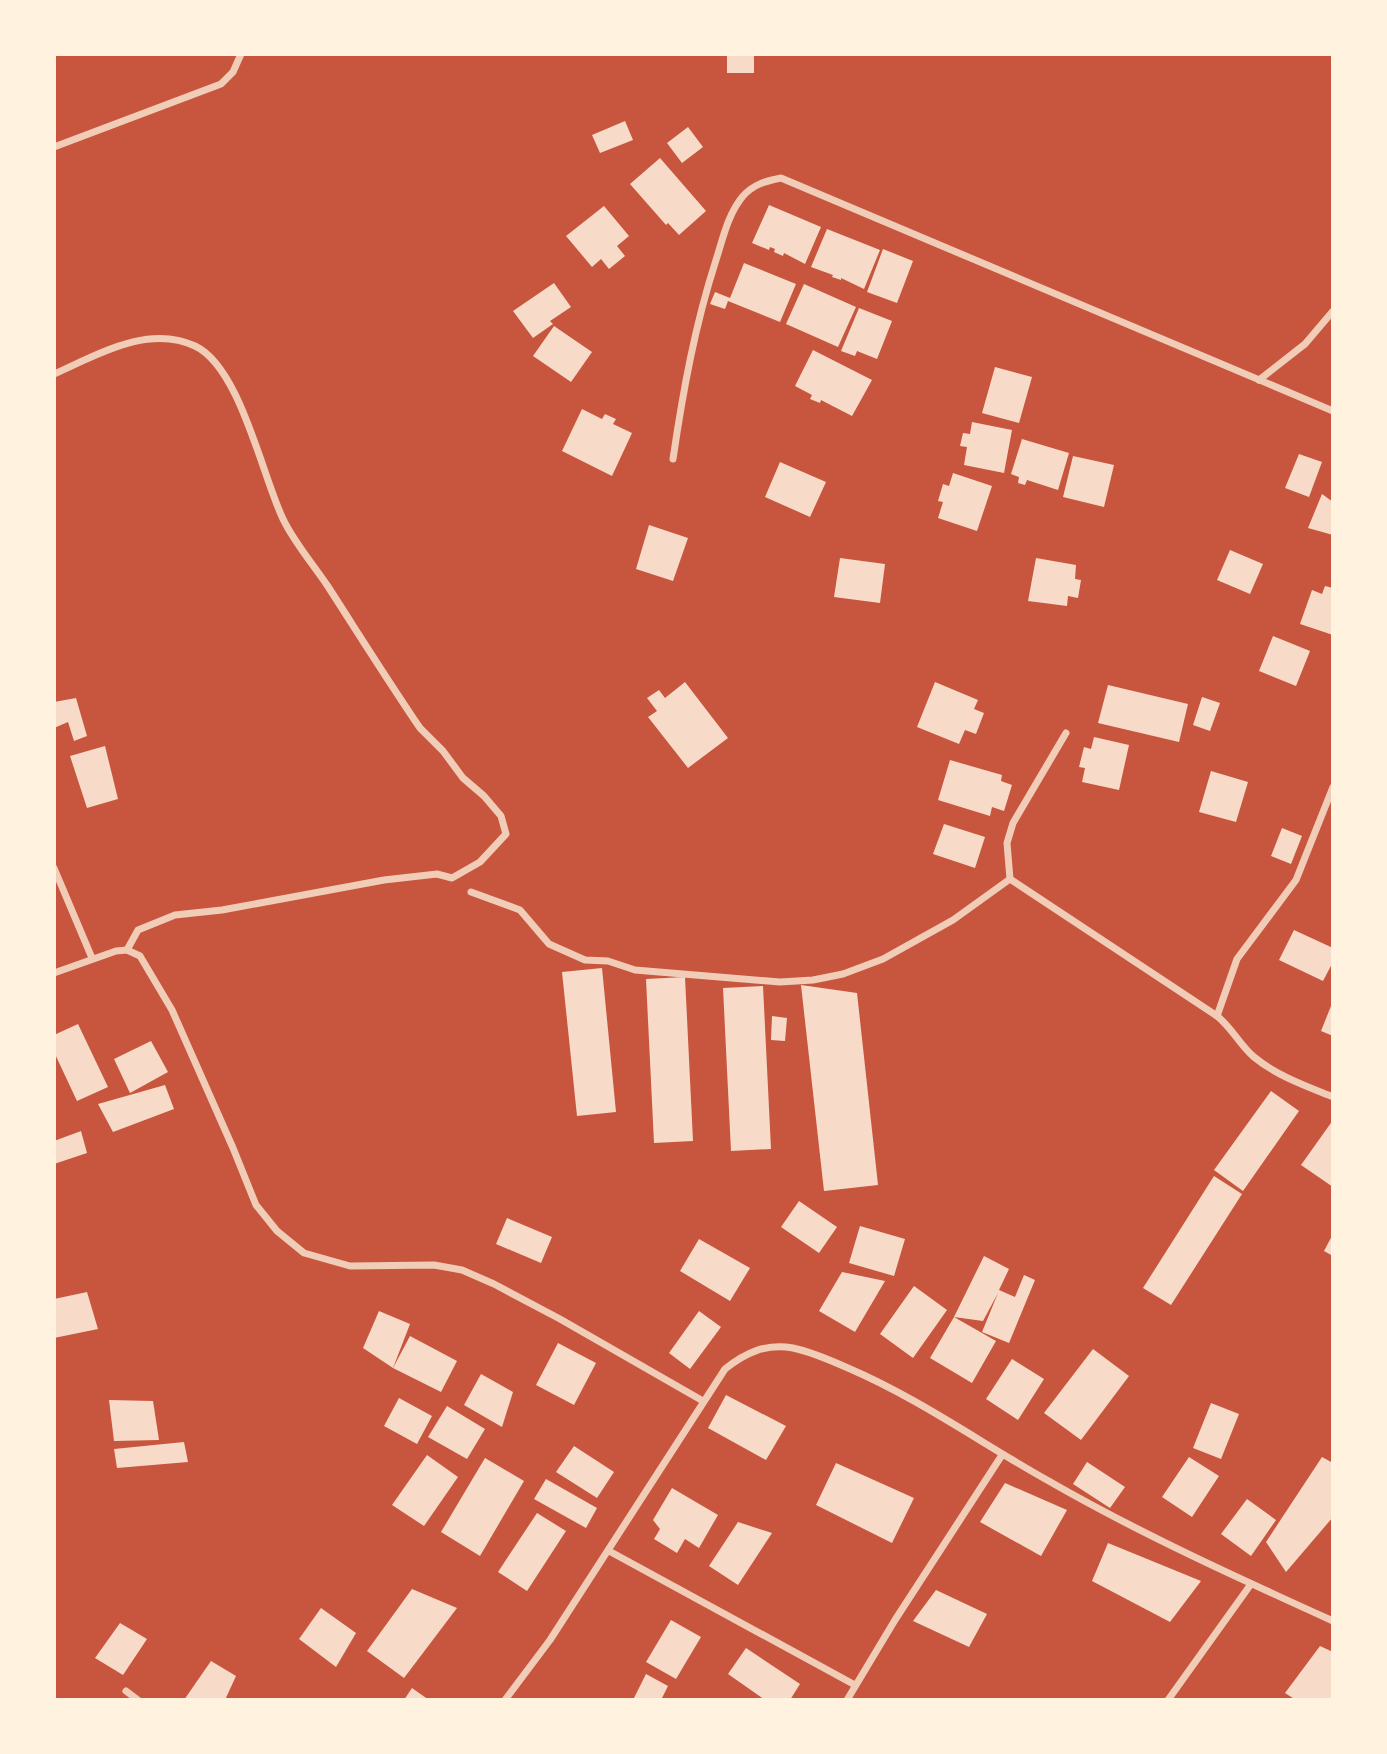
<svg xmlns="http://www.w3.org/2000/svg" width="1387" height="1754" font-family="Bitter,serif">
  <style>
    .building { fill: #f7dbc8 }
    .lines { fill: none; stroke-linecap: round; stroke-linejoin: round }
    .minor { stroke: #f1ccb7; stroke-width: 7 }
  </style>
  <rect width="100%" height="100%" fill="#c8553d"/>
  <g class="building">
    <rect x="727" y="54" width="27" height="19"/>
    <path d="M625 121 633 140 600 153 592 135Z"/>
    <path d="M688 127 703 147 682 163 667 143Z"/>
    <path d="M660 158 706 211 679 235 668 223 666 225 630 184Z"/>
    <path d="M769 205 821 227 805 264 784 253 783 256 774 252 775 249 770 247 769 250 752 243Z"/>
    <path d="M604 206 629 236 617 246 625 256 609 269 601 259 592 267 566 236Z"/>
    <path d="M827 229 880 250 864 289 841 278V280L832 277 833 275 811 267Z"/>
    <path d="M883 249 913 261 897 303 867 292Z"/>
    <path d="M744 263 796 284 780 322 728 301 725 309 710 304 715 292 730 298Z"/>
    <path d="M554 283 571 307 550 321 553 324 533 338 513 311Z"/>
    <path d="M804 284 856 307 838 347 786 324Z"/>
    <path d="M859 308 892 321 877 359 857 351 855 356 841 351Z"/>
    <path d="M554 326 592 352 571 382 533 356Z"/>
    <path d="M813 350 872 380 852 416 821 400 820 403 810 399 812 395 795 386Z"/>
    <path d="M995 367 1032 377 1019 423 982 413Z"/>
    <path d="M582 409 602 419 605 414 616 419 613 424 632 433 612 476 562 451Z"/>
    <path d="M972 422 1012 430 1004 473 964 465 967 447 960 446 963 433 970 434Z"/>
    <path d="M1022 439 1069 453 1058 490 1027 480 1025 485 1018 483 1019 477 1011 474Z"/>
    <path d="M1299 454 1322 462 1309 497 1285 488Z"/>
    <path d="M1073 456 1114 465 1104 507 1063 497Z"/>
    <path d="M780 462 826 482 810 517 765 497Z"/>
    <path d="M953 473 992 486 977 531 938 518 943 502 938 501 943 484 949 486Z"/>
    <path d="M1322 494 1333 502V535L1308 528Z"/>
    <path d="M649 525 688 538 673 581 636 569Z"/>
    <path d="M1230 550 1263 564 1250 594 1217 580Z"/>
    <path d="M840 558 885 564 880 603 834 597Z"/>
    <path d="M1036 558 1076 565 1075 579 1081 580 1078 598 1068 596 1067 606 1028 601Z"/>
    <path d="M1325 586 1333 588V635L1300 624 1312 590 1322 594Z"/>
    <path d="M1273 636 1310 651 1296 686 1259 671Z"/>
    <path d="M685 682 728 738 688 768 648 717 657 711 647 698 659 690 665 698Z"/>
    <path d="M935 682 978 700 974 709 984 713 976 734 965 730 959 744 917 727Z"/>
    <path d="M1108 685 1188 704 1179 742 1098 723Z"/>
    <path d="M1202 697 1220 703 1210 731 1193 725Z"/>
    <path d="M76 698 87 736 74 741 68 722 54 728V702Z"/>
    <path d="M1094 737 1129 745 1119 790 1082 782 1085 768 1079 767 1084 747 1091 749Z"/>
    <path d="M105 746 118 799 87 808 70 756Z"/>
    <path d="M950 760 1002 775 1001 781 1012 785 1004 811 992 807 990 816 938 800Z"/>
    <path d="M1211 771 1248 782 1236 822 1199 812Z"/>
    <path d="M944 824 985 837 975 868 933 854Z"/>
    <path d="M1282 828 1302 836 1291 864 1271 856Z"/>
    <path d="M1294 930 1333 948V962L1323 981 1279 960Z"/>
    <path d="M602 968 616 1112 577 1116 562 972Z"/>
    <path d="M685 977 693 1141 654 1143 646 979Z"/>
    <path d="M801 985 857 993 878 1185 824 1191Z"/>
    <path d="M763 986 771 1149 731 1151 723 988Z"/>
    <path d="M1333 1001V1036L1321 1031Z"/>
    <path d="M772 1016 787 1018 785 1041 771 1040Z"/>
    <path d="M78 1024 108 1087 77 1101 54 1052V1035Z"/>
    <path d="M151 1041 168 1072 130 1093 114 1059Z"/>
    <path d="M165 1085 174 1109 113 1132 98 1104Z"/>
    <path d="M1271 1091 1299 1111 1243 1191 1214 1170Z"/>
    <path d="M1333 1120V1187L1301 1165Z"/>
    <path d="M81 1131 87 1153 54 1164V1141Z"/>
    <path d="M1214 1176 1242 1194 1171 1305 1143 1288Z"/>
    <path d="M799 1201 837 1227 819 1253 781 1227Z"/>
    <path d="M507 1218 552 1237 541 1263 496 1244Z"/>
    <path d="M860 1226 905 1239 894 1276 849 1263Z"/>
    <path d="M1333 1234V1256L1324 1251Z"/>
    <path d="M699 1239 750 1268 730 1301 680 1271Z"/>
    <path d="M984 1256 1009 1269 999 1290 1015 1297 1024 1275 1035 1280 1009 1343 982 1332 998 1293 983 1321 954 1317 996 1341 972 1383 930 1358 954 1317Z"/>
    <path d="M842 1272 885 1281 855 1332 819 1311Z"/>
    <path d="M914 1286 947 1310 913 1358 880 1334Z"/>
    <path d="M87 1292 98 1329 54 1338V1299Z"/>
    <path d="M379 1311 410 1324 393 1368 363 1348Z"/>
    <path d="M699 1311 721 1327 690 1369 669 1353Z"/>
    <path d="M410 1336 457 1361 441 1392 393 1368Z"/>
    <path d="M558 1343 596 1363 574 1405 536 1385Z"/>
    <path d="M1093 1349 1129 1376 1081 1440 1044 1413Z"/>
    <path d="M1012 1359 1044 1379 1018 1420 986 1399Z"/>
    <path d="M481 1374 513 1392 502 1427 464 1405Z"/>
    <path d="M726 1395 786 1426 766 1460 708 1428Z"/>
    <path d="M399 1398 432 1416 417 1444 384 1426Z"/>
    <path d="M109 1400 153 1401 159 1440 114 1441Z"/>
    <path d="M1211 1403 1239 1414 1221 1459 1193 1448Z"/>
    <path d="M447 1406 485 1429 467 1459 428 1437Z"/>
    <path d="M184 1442 188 1462 117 1468 114 1449Z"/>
    <path d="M574 1446 614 1472 597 1498 556 1472Z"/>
    <path d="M427 1455 458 1477 424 1526 392 1505Z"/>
    <path d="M1189 1457 1219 1476 1192 1517 1162 1497Z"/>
    <path d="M1322 1457 1333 1463V1517L1286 1572 1266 1542Z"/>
    <path d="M485 1458 524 1481 480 1556 441 1532Z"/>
    <path d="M1087 1462 1125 1487 1110 1508 1073 1484Z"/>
    <path d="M836 1463 914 1498 892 1543 816 1505Z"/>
    <path d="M546 1479 597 1508 586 1528 534 1499Z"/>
    <path d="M1005 1483 1067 1510 1041 1556 980 1522Z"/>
    <path d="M672 1488 718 1515 699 1548 685 1539 677 1553 654 1539 660 1529 653 1520Z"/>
    <path d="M1247 1499 1276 1520 1251 1556 1221 1534Z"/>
    <path d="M537 1513 566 1531 527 1591 498 1572Z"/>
    <path d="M738 1522 772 1533 738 1585 709 1566Z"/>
    <path d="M1108 1543 1201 1581 1170 1622 1092 1581Z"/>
    <path d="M412 1589 457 1608 404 1678 367 1651Z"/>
    <path d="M936 1590 987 1614 969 1647 913 1621Z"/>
    <path d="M321 1608 356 1633 336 1667 299 1639Z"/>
    <path d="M671 1620 701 1637 676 1679 646 1662Z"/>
    <path d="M120 1623 147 1639 123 1675 95 1658Z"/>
    <path d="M1320 1646 1333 1652V1700H1296L1285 1693Z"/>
    <path d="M746 1648 800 1684 790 1700H765L728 1674Z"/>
    <path d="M211 1661 236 1676 225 1700H184Z"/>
    <path d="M646 1674 668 1686 661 1700H633Z"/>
    <path d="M412 1688 429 1700H404Z"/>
  </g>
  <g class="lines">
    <g class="minor">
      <path d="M54 147 221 84 233 72 241 54"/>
      <path d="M54 374C97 355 148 324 195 346 240 367 262 475 283 519 294 542 312 563 327 585 358 633 388 681 420 728L443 751 463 778 484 796 501 816 506 834 480 862 452 878 437 874 384 880 222 910 175 915 138 930 127 950"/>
      <path d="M1259 380 1305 344 1333 311"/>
      <path d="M673 459C683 391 695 325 716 260 723 238 728 214 743 196 754 184 766 181 781 178L1333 411"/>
      <path d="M54 868 92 958"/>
      <path d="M1010 879 1007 843 1013 823 1066 733"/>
      <path d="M471 892 520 910 549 944 585 960 608 961 635 970 780 982 813 980 843 974 883 959 953 920 1010 879 1217 1016C1232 1028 1240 1045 1254 1057 1277 1076 1306 1086 1333 1097"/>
      <path d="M54 973 116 951 127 950 140 956 172 1010 233 1148 256 1205 277 1231 304 1253 350 1266 434 1265 462 1270 494 1284 560 1319 703 1401"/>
      <path d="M1217 1016 1237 959 1296 880 1333 787"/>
      <path d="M609 1551 855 1685"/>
      <path d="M126 1691 138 1700"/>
      <path d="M505 1700 550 1640 725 1369C745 1353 766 1343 793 1348 812 1352 830 1360 848 1368 918 1398 981 1443 1047 1480 1139 1533 1236 1577 1333 1621"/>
      <path d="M847 1700 895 1620 1002 1455"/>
      <path d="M1168 1700 1251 1584"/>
    </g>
  </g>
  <rect width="1387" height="1754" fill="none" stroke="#fff3e0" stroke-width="112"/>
</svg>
